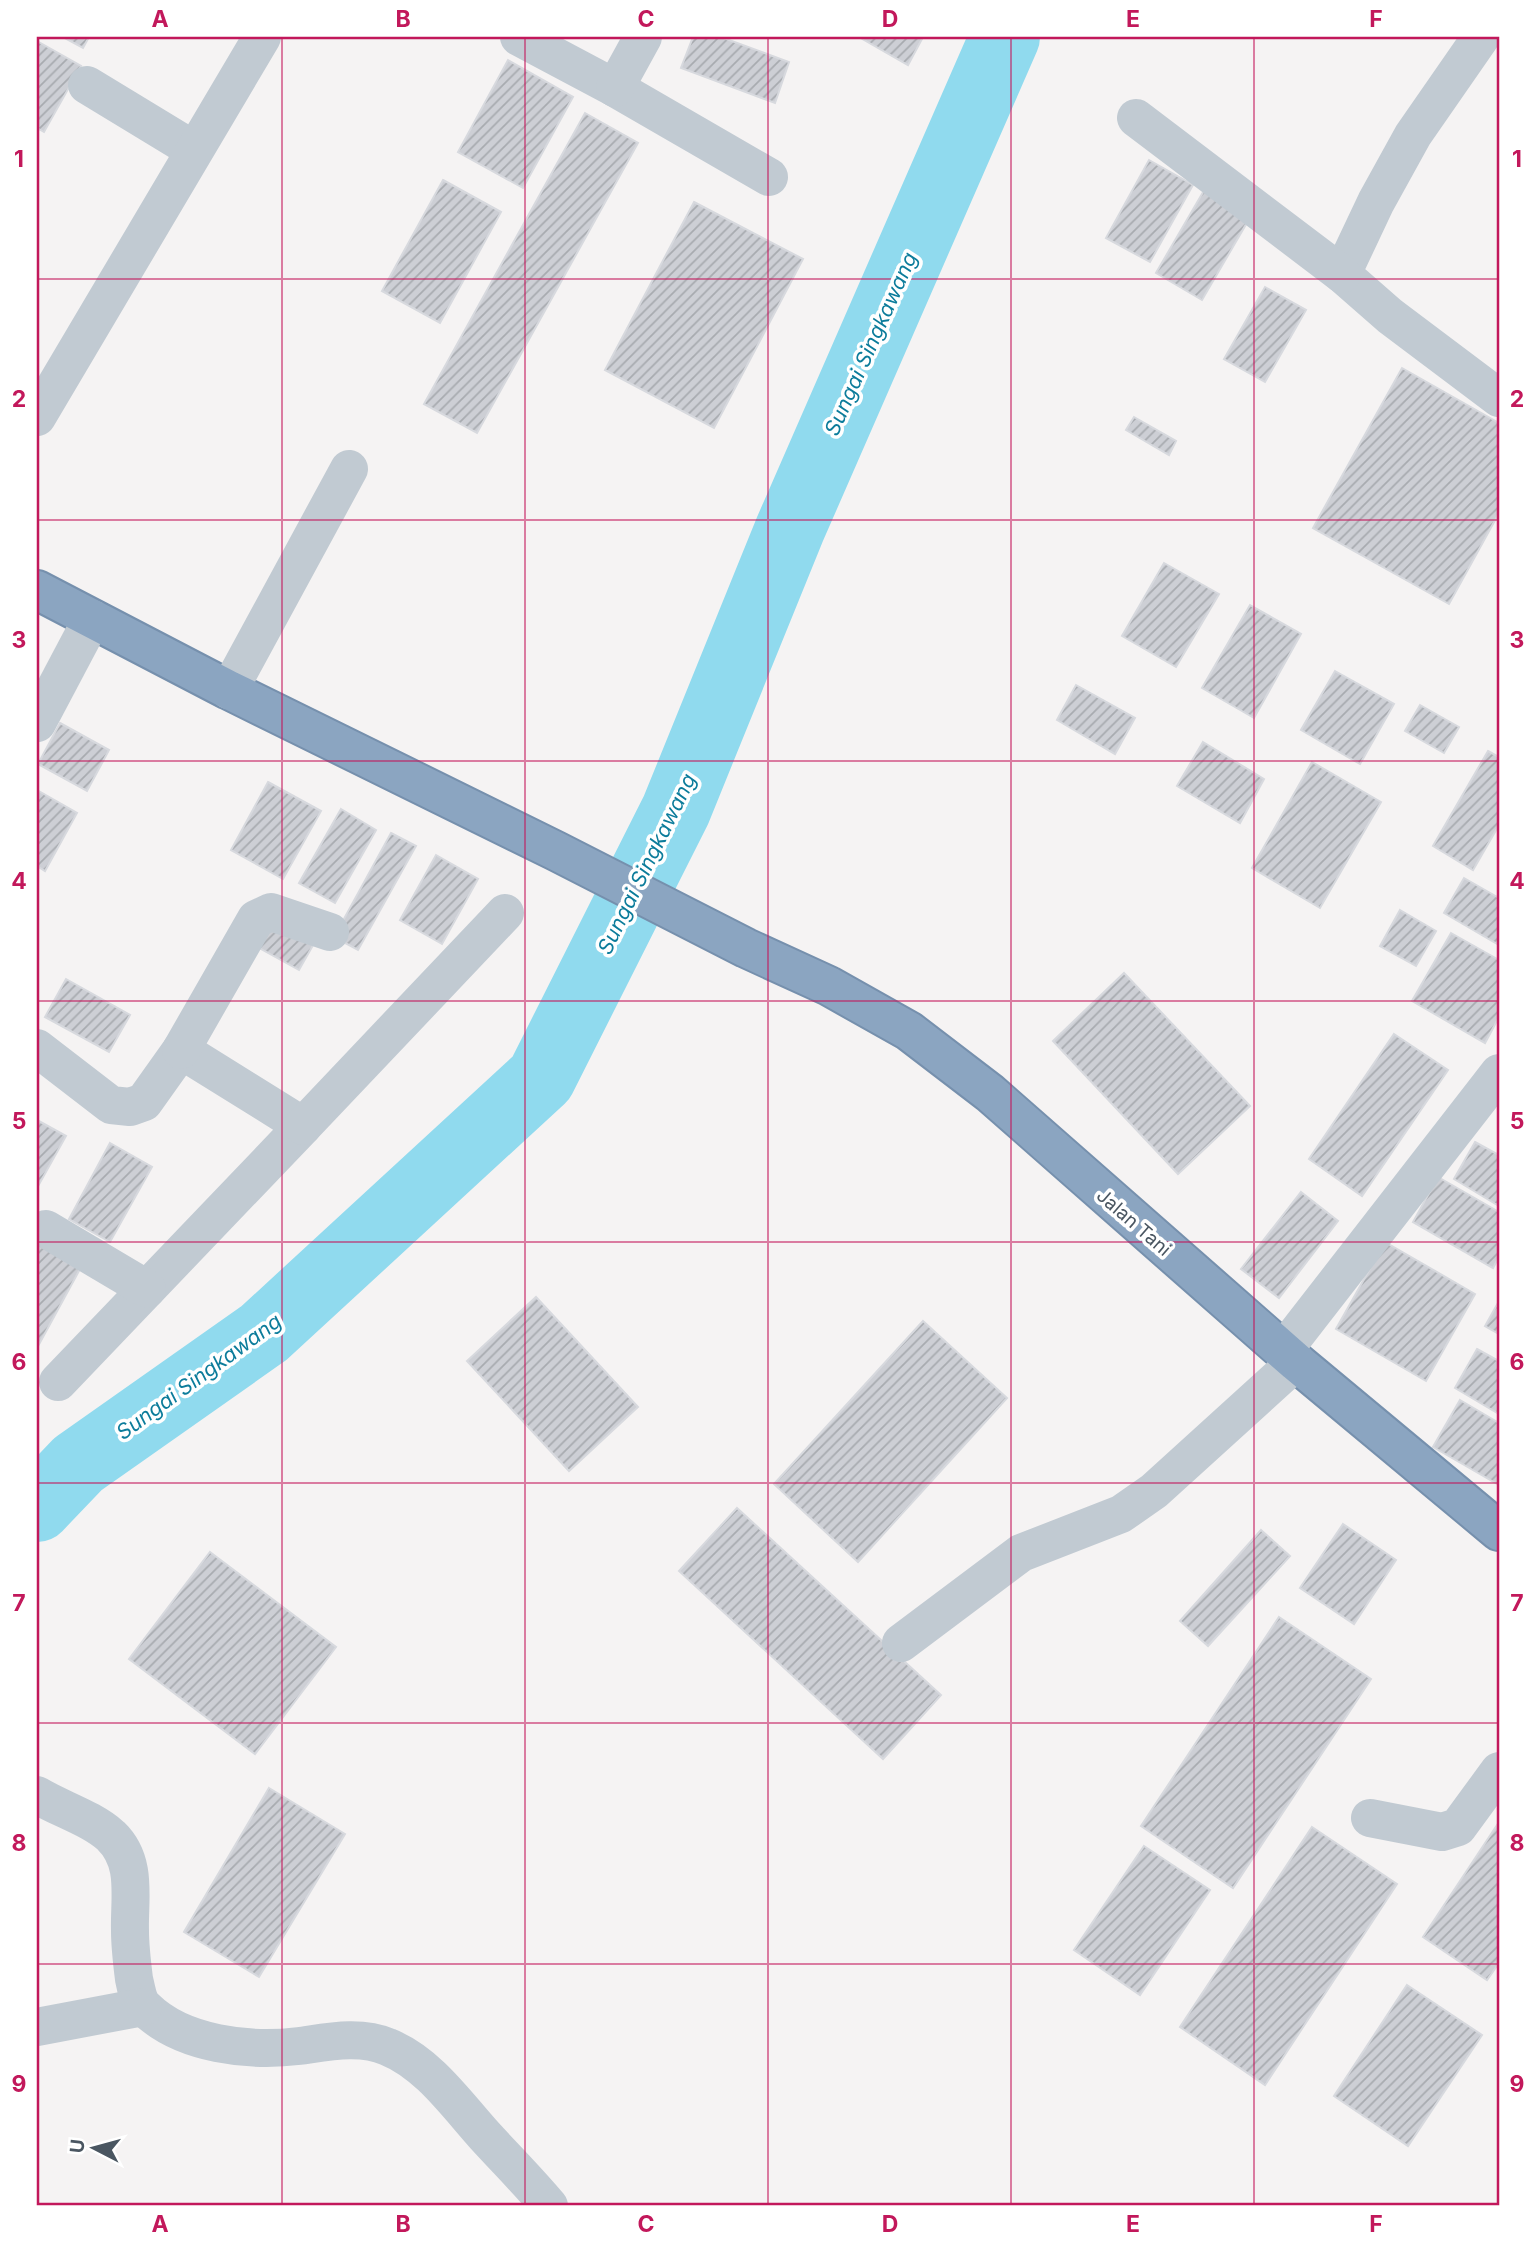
<svg xmlns="http://www.w3.org/2000/svg" width="1536" height="2243" font-family="Inter,sans-serif">
  <style>
    .lines { fill: none; stroke-linecap: round; stroke-linejoin: round }
    .river { stroke: #90daee; stroke-width: 70 }
    .building { fill: url(#building-hatch); stroke: #d7d9de; stroke-width: 2 }
    .highway-casing { stroke: #7690ad; stroke-width: 42 }
    .minor { stroke: #c1cad2; stroke-width: 38 }
    .highway { stroke: #8ba5c1; stroke-width: 38 }
    .grid { fill: none; stroke: #c2185b; stroke-width: 2; stroke-opacity: 0.55 }
    .labels { text-anchor: middle; stroke-width: 7; stroke-linejoin: round; paint-order: stroke }
    .street-label { font-size: 19px; fill: #4a5661; stroke: #fff }
    .water-label { font-size: 21px; font-style: italic; fill: #0c7c9b; stroke: #fff }
    .neatline { fill: none; stroke: #c2185b; stroke-width: 2.5 }
    .grid-label { font-size: 23px; text-anchor: middle; font-weight: bold; fill: #c2185b }
  </style>
  <defs>
    <pattern id="building-hatch" width="6" height="6" patternUnits="userSpaceOnUse" patternTransform="scale(1.75)"><rect width="6" height="6" fill="#cdcfd5"/><path d="M-1 1l2-2M0 6l6-6M5 7l2-2" fill="none" stroke="#a8abb0"/></pattern>
  </defs>
  <rect width="100%" height="100%" fill="#f5f3f3"/>
  <g class="lines">
    <path class="river" d="M37 1507 78 1464 264 1333 541 1078 676 810 790 529 1005 37"/>
  </g>
  <g class="building">
    <path d="M63 37H89L83 48Z"/>
    <path d="M693 37H721L789 62 775 103 681 68Z"/>
    <path d="M859 37H923L908 65Z"/>
    <path d="M37 41 81 66 44 132 37 128Z"/>
    <path d="M508 60 573 97 523 188 458 152Z"/>
    <path d="M585 113 638 143 477 433 424 404Z"/>
    <path d="M1149 160 1193 185 1150 262 1106 238Z"/>
    <path d="M443 180 501 212 440 323 382 291Z"/>
    <path d="M1206 187 1252 214 1202 300 1156 273Z"/>
    <path d="M694 202 803 259 714 428 605 370Z"/>
    <path d="M1265 287 1306 310 1265 382 1224 359Z"/>
    <path d="M1402 368 1499 423V513L1449 604 1313 528Z"/>
    <path d="M1134 417 1176 441 1169 455 1126 430Z"/>
    <path d="M1164 563 1219 594 1176 667 1122 636Z"/>
    <path d="M1250 605 1301 634 1254 718 1202 688Z"/>
    <path d="M1335 671 1394 704 1360 764 1301 730Z"/>
    <path d="M1076 685 1135 718 1115 754 1057 720Z"/>
    <path d="M1420 705 1459 727 1444 753 1405 731Z"/>
    <path d="M60 723 109 750 87 791 38 764Z"/>
    <path d="M1203 742 1264 779 1240 823 1177 786Z"/>
    <path d="M1488 751 1499 757V825L1473 870 1433 846Z"/>
    <path d="M1312 762 1381 802 1320 908 1252 868Z"/>
    <path d="M268 782 321 811 283 879 231 850Z"/>
    <path d="M37 790 77 813 45 871 37 866Z"/>
    <path d="M341 809 376 830 335 903 299 883Z"/>
    <path d="M391 833 416 846 358 950 334 937Z"/>
    <path d="M436 855 478 879 442 944 400 920Z"/>
    <path d="M1464 878 1499 898V945L1444 913Z"/>
    <path d="M1400 910 1436 931 1416 966 1380 946Z"/>
    <path d="M270 915 316 940 299 970 254 945Z"/>
    <path d="M1451 933 1499 960V1017L1485 1043 1412 1001Z"/>
    <path d="M1124 973 1250 1106 1178 1174 1053 1041Z"/>
    <path d="M66 979 130 1015 109 1052 45 1017Z"/>
    <path d="M1394 1034 1448 1070 1362 1196 1309 1159Z"/>
    <path d="M37 1120 66 1136 37 1188Z"/>
    <path d="M1475 1142 1499 1155V1206L1454 1179Z"/>
    <path d="M110 1143 152 1167 110 1242 69 1219Z"/>
    <path d="M1438 1177 1499 1212V1257L1493 1268 1413 1222Z"/>
    <path d="M1301 1192 1338 1221 1279 1298 1241 1269Z"/>
    <path d="M37 1230 86 1258 37 1348Z"/>
    <path d="M1385 1242 1475 1294 1426 1381 1336 1329Z"/>
    <path d="M536 1297 638 1407 569 1471 467 1361Z"/>
    <path d="M1499 1301V1334L1485 1326Z"/>
    <path d="M923 1321 1007 1398 858 1562 774 1484Z"/>
    <path d="M1477 1349 1499 1361V1414L1455 1388Z"/>
    <path d="M1460 1400 1499 1423V1485L1433 1447Z"/>
    <path d="M737 1508 941 1695 883 1759 679 1571Z"/>
    <path d="M1343 1524 1396 1560 1354 1624 1300 1588Z"/>
    <path d="M1261 1530 1290 1556 1208 1646 1180 1621Z"/>
    <path d="M210 1552 336 1647 255 1754 129 1659Z"/>
    <path d="M1279 1617 1371 1679 1233 1888 1141 1826Z"/>
    <path d="M269 1788 345 1834 259 1977 184 1932Z"/>
    <path d="M1499 1822V1963L1487 1980 1423 1937Z"/>
    <path d="M1312 1827 1397 1884 1265 2085 1180 2027Z"/>
    <path d="M1144 1846 1210 1890 1140 1995 1074 1950Z"/>
    <path d="M1407 1985 1482 2035 1408 2146 1334 2096Z"/>
  </g>
  <g class="lines">
    <defs>
      <path id="highway" d="M37 590 229 690 556 851 746 948 829 986 909 1031 990 1093 1296 1362 1499 1531"/>
    </defs>
    <use href="#highway" class="highway-casing"/>
    <g class="minor">
      <path d="M519 37 615 88 769 177"/>
      <path d="M1481 37 1413 135 1376 202 1342 274 1390 316 1499 398"/>
      <path d="M87 85 194 150"/>
      <path d="M615 88 643 37"/>
      <path d="M1136 118 1342 274"/>
      <path d="M37 417 262 37"/>
      <path d="M229 690 349 469"/>
      <path d="M37 723 92 619"/>
      <path d="M37 1048 111 1105 130 1107 144 1102 181 1050 303 1126 58 1382"/>
      <path d="M181 1050 256 919 271 912 330 932"/>
      <path d="M303 1126 505 913"/>
      <path d="M46 1229 147 1289"/>
      <path d="M1283 1351 1499 1073"/>
      <path d="M901 1643 1021 1553 1121 1514 1154 1491 1296 1362"/>
      <path d="M37 1795C60 1809 91 1818 111 1836 138 1862 129 1898 130 1931 130 1947 132 1963 134 1979 136 1987 138 2002 145 2008 182 2045 250 2052 299 2046 328 2042 360 2035 388 2047 428 2063 457 2105 485 2136 506 2159 529 2182 549 2206"/>
      <path d="M1370 1818 1442 1832 1458 1827 1499 1771"/>
      <path d="M37 2027 143 2007"/>
    </g>
    <use href="#highway" class="highway"/>
  </g>
  <path class="grid" d="M282 37V2206M525 37V2206M768 37V2206M1011 37V2206M1254 37V2206M37 279H1499M37 520H1499M37 761H1499M37 1001H1499M37 1242H1499M37 1483H1499M37 1723H1499M37 1964H1499"/>
  <g class="labels">
    <g class="street-label">
      <text transform="translate(1134 1222) rotate(41)" y="7">Jalan Tani</text>
    </g>
    <g class="water-label">
      <text transform="translate(871 344) rotate(-66)" y="7">Sungai Singkawang</text>
      <text transform="translate(647 864) rotate(-64)" y="7">Sungai Singkawang</text>
      <text transform="translate(199 1377) rotate(-36)" y="7">Sungai Singkawang</text>
    </g>
  </g>
  <rect width="1536" height="2243" fill="none" stroke="#ffffff" stroke-width="77"/>
  <g transform="translate(94 2148) rotate(276)" stroke="#ffffff" stroke-width="5" paint-order="stroke">
  <path d="M0-5L12 26L0 18L-12 26Z" fill="#4a5661"/>
  <text y="-10" font-size="19" font-weight="bold" text-anchor="middle" fill="#4a5661">U</text>
  </g>
  <rect x="38" y="38" width="1460" height="2166" class="neatline"/>
  <g class="grid-label">
    <text x="160" y="27">A</text>
    <text x="403" y="27">B</text>
    <text x="646" y="27">C</text>
    <text x="890" y="27">D</text>
    <text x="1133" y="27">E</text>
    <text x="1376" y="27">F</text>
    <text x="19" y="167">1</text>
    <text x="1517" y="167">1</text>
    <text x="19" y="407">2</text>
    <text x="1517" y="407">2</text>
    <text x="19" y="648">3</text>
    <text x="1517" y="648">3</text>
    <text x="19" y="889">4</text>
    <text x="1517" y="889">4</text>
    <text x="19" y="1129">5</text>
    <text x="1517" y="1129">5</text>
    <text x="19" y="1370">6</text>
    <text x="1517" y="1370">6</text>
    <text x="19" y="1611">7</text>
    <text x="1517" y="1611">7</text>
    <text x="19" y="1851">8</text>
    <text x="1517" y="1851">8</text>
    <text x="19" y="2092">9</text>
    <text x="1517" y="2092">9</text>
    <text x="160" y="2232">A</text>
    <text x="403" y="2232">B</text>
    <text x="646" y="2232">C</text>
    <text x="890" y="2232">D</text>
    <text x="1133" y="2232">E</text>
    <text x="1376" y="2232">F</text>
  </g>
</svg>
